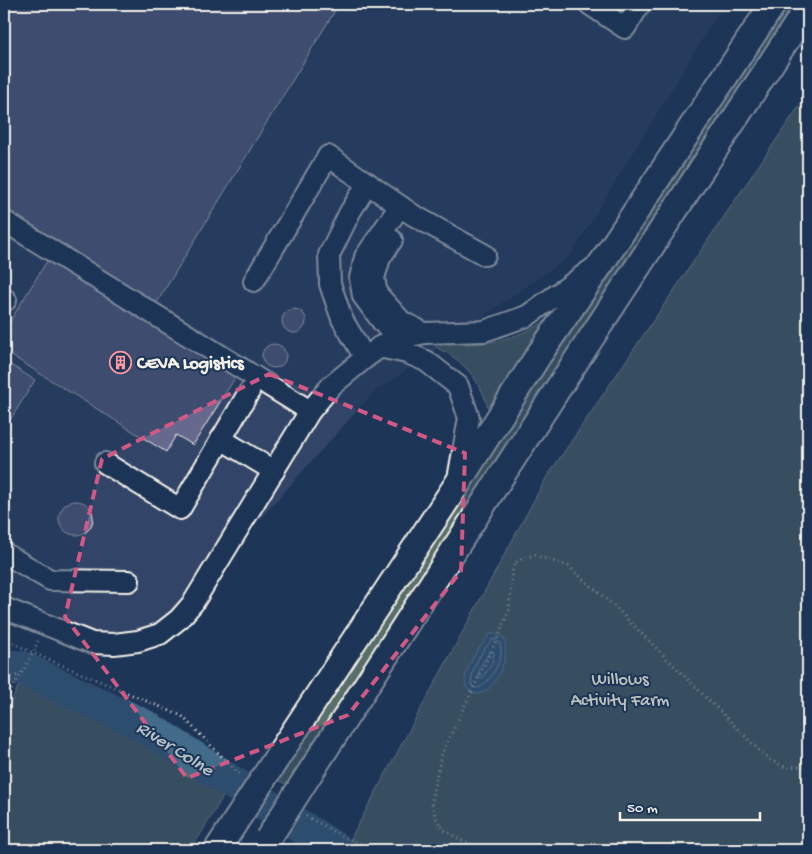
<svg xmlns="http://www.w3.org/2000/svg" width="812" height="854" font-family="'Gochi Hand',sans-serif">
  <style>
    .built { fill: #334467 }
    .green { fill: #586e6a; stroke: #a6b0a9 }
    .water { fill: #426a89; stroke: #89a0af }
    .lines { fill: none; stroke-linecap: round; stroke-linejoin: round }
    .shore { stroke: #adbbc2; stroke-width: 1 }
    .river { stroke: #426a89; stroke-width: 34 }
    .building { fill: #66688d; stroke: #f4f1e8 }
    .minor-casing { stroke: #f4f1e8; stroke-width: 24 }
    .major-casing { stroke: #f4f1e8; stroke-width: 29 }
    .path { stroke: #f4f1e8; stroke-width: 3; stroke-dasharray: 1 4; stroke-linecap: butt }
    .minor { stroke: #1d3557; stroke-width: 20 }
    .major { stroke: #1d3557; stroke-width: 25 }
    .major-bridge-casing { stroke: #f4f1e8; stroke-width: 29; stroke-linecap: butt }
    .major-bridge { stroke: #1d3557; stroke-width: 25 }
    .marked { fill: none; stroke: #d15985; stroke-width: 4; stroke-dasharray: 10 6; stroke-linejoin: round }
    .labels { text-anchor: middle; stroke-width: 4; stroke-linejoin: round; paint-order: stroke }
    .poi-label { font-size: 18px; font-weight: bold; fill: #f4f1e8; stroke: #1d3557; text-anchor: start }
    .park-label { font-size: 18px; fill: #bdc3bc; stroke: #1d3557 }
    .water-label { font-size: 19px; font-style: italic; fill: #b6c2c7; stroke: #1d3557 }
  </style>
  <rect width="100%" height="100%" fill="#1d3557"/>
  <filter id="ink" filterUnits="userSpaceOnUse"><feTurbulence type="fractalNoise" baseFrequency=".02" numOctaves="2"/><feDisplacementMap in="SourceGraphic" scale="10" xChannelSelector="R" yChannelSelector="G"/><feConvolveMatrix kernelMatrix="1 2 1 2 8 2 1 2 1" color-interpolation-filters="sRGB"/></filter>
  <g filter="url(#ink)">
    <path class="built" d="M4 4H724L570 256 372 394 175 614 156 628 93 640 4 603Z"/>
    <g class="green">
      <path d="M785 4H800L527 422 287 785 276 779Z"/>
      <path d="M808 93V850H348L353 834 545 480Z"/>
      <path d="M544 322 547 324 490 410 488 408C483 387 469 367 450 355 445 351 438 350 434 345L435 343H437C480 346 507 343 544 322Z"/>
      <path d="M22 678 105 711 195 767 227 790 191 850H4V718Z"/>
    </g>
    <path class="water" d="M490 634H496L503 637C512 651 497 689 481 693 477 695 473 693 470 691 454 678 482 644 490 634Z"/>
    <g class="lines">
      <g class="shore">
        <path d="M493 639C514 643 490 688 476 688L471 685C472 666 481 652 493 639Z"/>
        <path d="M490 652 493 651 494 653 492 664 482 678 479 679C476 671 485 659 490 652Z"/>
      </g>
      <path class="river" d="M4 666 22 668 146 727 337 850"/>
    </g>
    <g class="building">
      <path d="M4 4H339L156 304 4 210Z"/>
      <path d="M50 256 238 373 193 445 176 435 166 452 4 351V331Z"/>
      <circle cx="294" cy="321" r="12"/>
      <circle cx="274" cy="356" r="12"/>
      <path d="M4 361 35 380 4 430Z"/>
      <circle cx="76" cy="518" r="17"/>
    </g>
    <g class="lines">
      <defs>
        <g id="minor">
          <path d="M589 4 625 28 640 4"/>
          <path d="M400 206 365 257 360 278 363 296 384 324 408 336"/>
          <path d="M4 221 310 411"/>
          <path d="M392 240 380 258 374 278 377 294 402 322 417 329"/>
          <path d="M254 281 328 156 413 215 485 255"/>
          <path d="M4 299 6 300"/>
          <path d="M379 347 407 353 426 361 458 386 469 418 458 479"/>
          <path d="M365 358 342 319 330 284 329 255 350 212 368 183"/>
          <path d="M221 439 274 471"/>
          <path d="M105 463 180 509 249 392"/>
          <path d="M4 553 50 580 129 581"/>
          <path d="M4 608 92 643 114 644 138 641 160 634 179 619 193 603 310 411 331 386 365 358 390 340 425 333 484 331 527 316 595 267"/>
        </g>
        <g id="major">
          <path d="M276 759 456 486 538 356 603 261 773 4"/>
          <path d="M306 779 557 390 808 7"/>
          <path d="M217 850 243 810"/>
        </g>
      </defs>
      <use href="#minor" class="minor-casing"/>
      <use href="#major" class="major-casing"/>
      <g class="path">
        <path d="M4 638 33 653 182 716 241 776"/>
        <path d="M4 682 10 675 20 676"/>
        <path d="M4 703 33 653 38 641"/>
        <path d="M306 816 340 835 375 850"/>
        <path d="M486 850 461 840 444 830 436 818 432 805 433 792 442 753 499 635 509 610 512 572 514 564 523 558 535 555 568 566 614 606 768 759 785 767 808 766"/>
      </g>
      <use href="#minor" class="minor"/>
      <use href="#major" class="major"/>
      <defs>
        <g id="major-bridge">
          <path d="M243 810 276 759"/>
          <path d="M268 839 306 779"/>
        </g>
      </defs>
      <use href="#major-bridge" class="major-bridge-casing"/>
      <use href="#major-bridge" class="major-bridge"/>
    </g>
  </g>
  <path d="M0 0H812V854H0ZM269 374 465 453 461 571 348 715 187 778 65 617 102 459Z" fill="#1d3557" fill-opacity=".55" fill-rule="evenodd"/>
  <path class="marked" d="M269 374 465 453 461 571 348 715 187 778 65 617 102 459Z"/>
  <defs>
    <symbol id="building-ring" viewBox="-11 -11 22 22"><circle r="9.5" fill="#1d3557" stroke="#ff9aa2" stroke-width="1.5"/><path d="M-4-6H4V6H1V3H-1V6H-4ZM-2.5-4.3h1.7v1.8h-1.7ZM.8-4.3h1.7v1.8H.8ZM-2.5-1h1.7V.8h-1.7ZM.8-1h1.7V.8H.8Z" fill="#ff9aa2"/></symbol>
  </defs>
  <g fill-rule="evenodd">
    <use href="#building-ring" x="108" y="350" width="25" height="25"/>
  </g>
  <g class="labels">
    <g class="poi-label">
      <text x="137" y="368">CEVA Logistics</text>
    </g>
    <g class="park-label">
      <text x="620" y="684">Willows<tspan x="620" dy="21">Activity Farm</tspan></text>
    </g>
    <g class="water-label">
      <text transform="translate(176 747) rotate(32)" y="7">River Colne</text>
    </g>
  </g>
  <rect width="812" height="854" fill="none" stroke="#1d3557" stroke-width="20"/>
  <rect x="10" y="10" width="792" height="834" fill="none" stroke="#f4f1e8" stroke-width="2" filter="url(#ink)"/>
  <path d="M620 812v8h140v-8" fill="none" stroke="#f4f1e8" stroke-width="2.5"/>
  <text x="627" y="812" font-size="15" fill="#f4f1e8" stroke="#1d3557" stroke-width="4" paint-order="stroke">50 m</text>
</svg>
